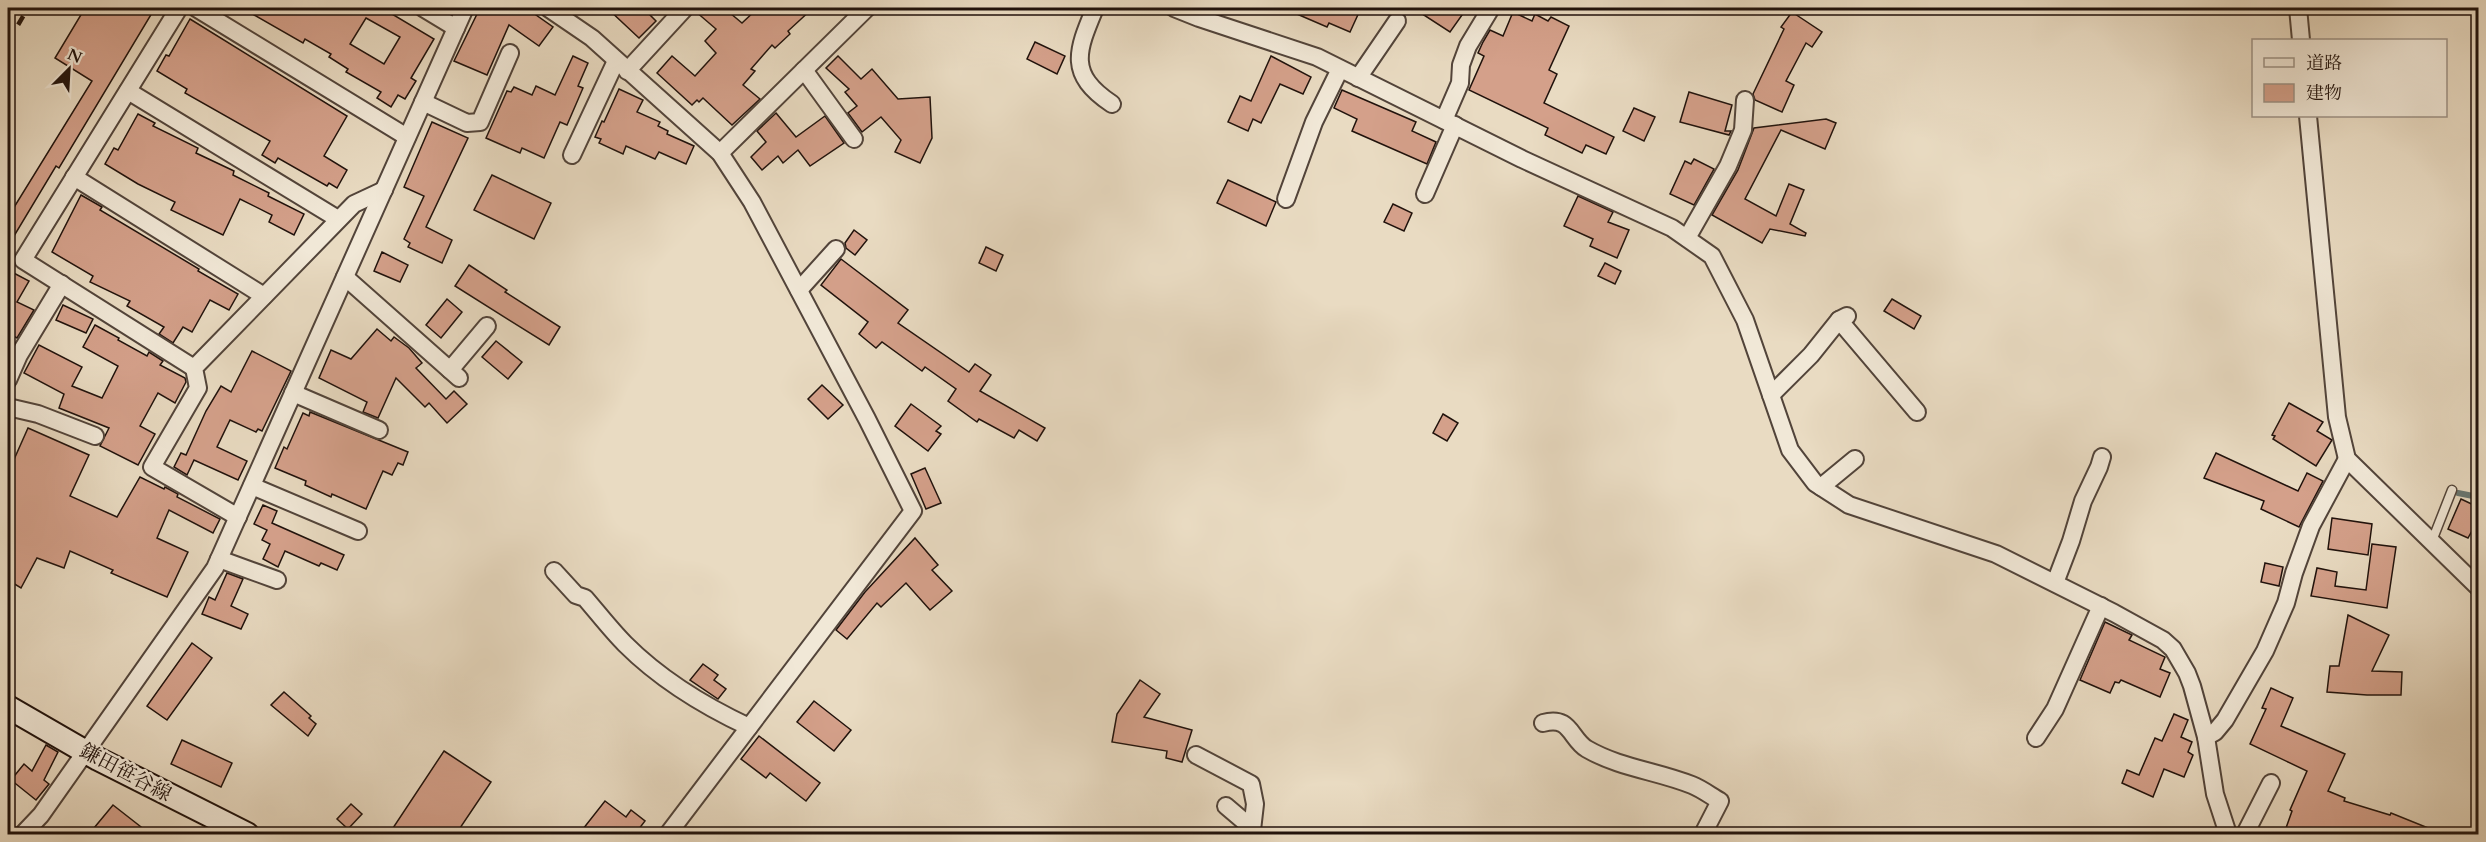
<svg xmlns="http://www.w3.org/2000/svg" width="2486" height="842" font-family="Cardo,'Noto Serif JP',serif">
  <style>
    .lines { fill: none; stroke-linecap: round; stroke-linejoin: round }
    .stream { stroke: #687773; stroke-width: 6 }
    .building { fill: #d4a08a; stroke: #20120c; stroke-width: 1.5; fill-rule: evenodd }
    .lane-casing { stroke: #52443a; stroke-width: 11 }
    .street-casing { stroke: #52443a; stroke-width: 20 }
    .secondary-casing { stroke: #20120c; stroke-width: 26 }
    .lane { stroke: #f1e8d7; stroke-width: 8 }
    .street { stroke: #f1e8d7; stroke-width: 16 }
    .secondary { stroke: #f1e8d7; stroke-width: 22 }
    .rail { stroke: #20120c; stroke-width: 4.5; stroke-dasharray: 10 10; stroke-linecap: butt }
    .labels { text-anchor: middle; stroke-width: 5; stroke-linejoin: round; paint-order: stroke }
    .street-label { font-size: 20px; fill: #20120c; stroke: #f1e8d7 }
  </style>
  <rect width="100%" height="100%" fill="#e9dbc2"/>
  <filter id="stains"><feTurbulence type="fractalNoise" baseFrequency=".00333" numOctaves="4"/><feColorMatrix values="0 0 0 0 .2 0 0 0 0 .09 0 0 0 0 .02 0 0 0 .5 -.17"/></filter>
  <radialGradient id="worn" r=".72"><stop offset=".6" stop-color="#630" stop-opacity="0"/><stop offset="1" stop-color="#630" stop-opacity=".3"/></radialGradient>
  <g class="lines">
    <path class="stream" d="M2458 493 2478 497"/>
  </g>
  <g class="building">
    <path d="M85 8H155L59 168 56 166 8 246V217L92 81 55 58Z"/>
    <path d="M242 8H382L434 39 411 78 416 81 405 99 398 95 391 107 377 98 381 92 346 72 348 69 329 57 331 54 305 39 303 43ZM366 18 400 37 384 64 350 44Z"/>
    <path d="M480 8H526L553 27 539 46 509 25 487 75 454 61Z"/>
    <path d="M607 8H643L656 21 639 38Z"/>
    <path d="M695 8H724L742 23 758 8H813L788 31 790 34 775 48 772 45 751 69 755 71 743 85 760 99 732 125 703 98 699 102 697 100 692 105 657 73 672 56 695 76 716 53 705 41 716 29 695 11Z"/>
    <path d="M1283 8H1361L1350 32 1329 23 1327 27Z"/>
    <path d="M1413 8H1467L1450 32Z"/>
    <path d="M1513 12 1532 21 1535 14 1548 21 1551 17 1569 26 1549 70 1557 74 1544 103 1614 137 1606 154 1586 145 1582 153 1545 135 1548 128 1469 90 1484 56 1478 53 1483 42 1490 30 1503 36Z"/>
    <path d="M1792 12 1822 32 1812 47 1806 43 1786 81 1794 85 1782 112 1755 100 1753 94 1784 29 1781 27Z"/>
    <path d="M190 19 347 116 324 156 347 170 337 188 329 183 327 186 278 158 275 163 262 155 270 141 185 93 187 89 157 71 166 55 169 56Z"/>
    <path d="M1035 42 1065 56 1057 74 1027 59Z"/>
    <path d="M573 56 588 63 578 86 583 88 567 125 560 122 544 158 522 148 520 153 486 138 507 91 511 92 514 87 532 95 536 86 555 95Z"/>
    <path d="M838 56 861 79 872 69 898 99 930 97 932 138 920 163 895 152 901 140 881 117 862 132 848 113 857 106 845 92 849 89 826 68Z"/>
    <path d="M1271 56 1311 77 1303 94 1280 84 1261 123 1253 119 1248 131 1228 122 1240 96 1251 101Z"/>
    <path d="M619 89 643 100 637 112 660 122 658 126 668 131 667 134 694 146 686 164 659 152 655 159 626 146 623 154 599 143 601 139 595 137 602 121 604 122Z"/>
    <path d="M1342 90 1416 122 1412 131 1436 142 1427 164 1352 131 1357 119 1334 108Z"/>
    <path d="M1689 92 1732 105 1725 131H1731L1729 135 1680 122Z"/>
    <path d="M1634 108 1655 117 1644 141 1623 131Z"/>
    <path d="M776 113 796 137 825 116 844 143 810 166 798 150 783 163 778 156 762 170 751 157 766 142 757 131Z"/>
    <path d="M138 114 155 123 153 126 198 148 196 153 234 171 233 175 269 193 268 196 304 214 294 235 269 222 272 215 240 199 223 235 171 210 175 202 138 184 105 164 114 148 118 150Z"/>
    <path d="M1826 119 1836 123 1825 149 1781 130 1745 199 1776 216 1789 184 1804 190 1790 224 1806 233 1805 236 1770 229 1762 243 1712 215 1738 170 1754 128Z"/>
    <path d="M432 122 468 138 426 227 452 240 442 263 408 247 410 243 404 239 424 196 404 187Z"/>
    <path d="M1694 159 1714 169 1694 205 1670 194 1685 161 1691 164Z"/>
    <path d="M492 175 551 203 534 239 474 210Z"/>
    <path d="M1228 180 1276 202 1266 226 1217 203Z"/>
    <path d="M81 195 102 207 100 210 199 269 198 271 238 294 229 310 210 300 192 332 183 327 173 343 159 334 164 327 127 306 130 301 90 282 93 276 52 252Z"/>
    <path d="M1578 196 1613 212 1608 222 1629 230 1617 258 1590 246 1593 239 1564 226Z"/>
    <path d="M1393 204 1412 213 1404 231 1384 222Z"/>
    <path d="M854 230 867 240 855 255 846 248 845 243Z"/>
    <path d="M986 247 1003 255 996 271 979 263Z"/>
    <path d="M382 252 408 265 400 282 374 271Z"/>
    <path d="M841 259 908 310 898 323 969 372 975 364 991 375 980 391 1045 428 1037 441 1019 430 1014 438 979 419 977 422 948 401 956 389 925 367 922 371 882 342 876 348 859 334 868 322 821 285Z"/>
    <path d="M1605 263 1621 271 1615 284 1598 276Z"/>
    <path d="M469 265 507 290 505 292 560 327 549 345 455 286Z"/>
    <path d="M8 270 29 281 17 302 34 310 17 338 8 333Z"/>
    <path d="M447 299 462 312 441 338 426 325Z"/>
    <path d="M1892 299 1921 316 1914 329 1884 311Z"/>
    <path d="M63 305 93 319 86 333 56 320Z"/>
    <path d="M95 325 119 338 118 340 147 356 149 352 163 361 160 365 185 378 186 382 175 403 158 393 140 426 155 434 138 465 100 446 109 428 59 408 64 394 24 373 39 345 82 367 72 386 102 398 118 366 83 347Z"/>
    <path d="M377 329 391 341 394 337 409 348 422 363 416 368 446 399 454 391 467 404 447 423 429 403 425 407 396 378 378 418 363 412 367 402 319 378 331 350 351 359Z"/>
    <path d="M496 341 522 362 508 379 482 357Z"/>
    <path d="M252 351 291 371 262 431 258 429 256 432 230 420 217 447 247 461 238 480 194 460 187 475 174 467 181 453 186 455 206 411 221 386 231 392Z"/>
    <path d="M822 385 843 405 828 419 808 399Z"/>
    <path d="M2289 403 2323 422 2317 431 2332 440 2316 466 2273 439 2275 436 2272 435Z"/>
    <path d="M911 404 941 426 936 431 941 434 928 451 895 426Z"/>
    <path d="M310 412 408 452 403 465 398 463 392 475 383 471 366 509 332 494 331 497 305 485 306 481 275 468 284 447 287 449 303 413 309 416Z"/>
    <path d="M1443 414 1458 423 1447 441 1433 433Z"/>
    <path d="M28 428 89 455 70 496 117 517 140 477 164 489 165 487 178 494 177 497 220 519 213 533 169 510 157 538 188 552 167 597 111 573 113 570 70 551 64 568 37 558 21 588 8 580V473Z"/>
    <path d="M2216 453 2298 491 2307 473 2323 481 2299 527 2261 509 2264 501 2204 478Z"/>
    <path d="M925 468 941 503 926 509 911 474Z"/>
    <path d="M2461 499 2478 507V532L2473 529 2468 538 2448 529Z"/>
    <path d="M263 505 277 511 272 523 344 555 337 570 321 563 319 566 285 551 278 567 263 559 270 544 262 540 267 530 254 524Z"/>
    <path d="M2332 518 2372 524 2368 555 2328 549Z"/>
    <path d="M915 538 938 565 932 570 952 591 930 610 906 583 881 607 877 603 847 639 836 630 865 592Z"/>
    <path d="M2372 544 2396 547 2387 608 2311 596 2317 568 2337 572 2335 586 2366 590Z"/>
    <path d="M2265 563 2283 567 2279 586 2261 582Z"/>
    <path d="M227 573 243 579 231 606 248 614 241 629 202 614 209 597 215 600Z"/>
    <path d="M2348 615 2389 635 2372 671 2402 672 2401 695H2367L2327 692 2330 666H2339Z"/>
    <path d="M2105 622 2132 635 2129 640 2165 657 2160 669 2170 673 2160 697 2121 680 2119 683 2115 682 2110 693 2080 680Z"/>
    <path d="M192 643 212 658 167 720 147 706Z"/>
    <path d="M703 664 718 675 714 680 726 689 718 699 690 680Z"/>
    <path d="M1140 680 1160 694 1144 717 1192 730 1182 762 1166 758 1167 751 1112 742 1117 714Z"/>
    <path d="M2271 688 2293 698 2281 726 2345 754 2328 791 2345 798 2344 801 2390 815 2391 813 2443 834H2303L2286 828 2292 811 2290 810 2307 771 2250 744 2266 709 2262 708Z"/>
    <path d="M284 692 311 716 309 718 316 724 308 736 271 705Z"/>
    <path d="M814 701 851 730 834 751 797 722Z"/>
    <path d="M2174 714 2188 720 2181 737 2192 742 2188 752 2193 755 2184 777 2164 769 2153 797 2122 783 2127 770 2139 775 2155 738 2162 741Z"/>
    <path d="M759 736 820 783 806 801 770 773 766 778 741 759Z"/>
    <path d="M182 740 232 763 221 787 171 764Z"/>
    <path d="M46 745 58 752 44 780 49 784 36 800 11 780 24 764 32 771Z"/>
    <path d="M444 751 491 782 456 834H389Z"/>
    <path d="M605 801 626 817 631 810 645 821 635 834H618L609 828 604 834H579Z"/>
    <path d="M351 804 362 814 348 829 337 819Z"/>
    <path d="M113 805 150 834H101L94 828Z"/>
  </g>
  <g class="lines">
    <defs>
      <path id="lane" d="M2432 541 2452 490"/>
      <g id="street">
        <path d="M179 8 23 260 194 368"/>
        <path d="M196 8 407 137"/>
        <path d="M423 8 456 28"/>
        <path d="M548 8 592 38 720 153 752 202 867 419 913 511 668 834"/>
        <path d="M1095 8C1077 51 1067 74 1112 104"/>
        <path d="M1174 8 1199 18 1317 57 1522 159 1672 228 1712 256 1745 320 1790 450 1815 483 1849 505 1996 554 2114 613 2163 640 2173 649 2187 673 2192 686 2206 737 2215 794 2228 834"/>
        <path d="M2298 8 2301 40"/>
        <path d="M804 70 854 139"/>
        <path d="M627 71 685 8"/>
        <path d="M1358 78 1397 21"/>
        <path d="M128 91 338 219"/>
        <path d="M423 102 467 123 480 122 510 53"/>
        <path d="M2308 116 2337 417 2347 459 2478 587"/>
        <path d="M1444 120 1460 83 1461 65 1468 46 1491 8"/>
        <path d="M720 153 867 8"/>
        <path d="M572 155 616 61"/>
        <path d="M74 177 264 296"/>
        <path d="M1425 194 1455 125"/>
        <path d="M1286 199 1314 122 1340 69"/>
        <path d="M1687 238 1728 166 1743 130 1745 100"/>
        <path d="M345 277 459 378"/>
        <path d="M799 290 836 249"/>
        <path d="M1839 320 1917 412"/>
        <path d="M450 370 487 326"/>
        <path d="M8 380 19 355 62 284"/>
        <path d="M293 393 379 430"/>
        <path d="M1771 395 1811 355 1839 320 1847 316"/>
        <path d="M8 407 38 414 95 436"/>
        <path d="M252 486 358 531"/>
        <path d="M1821 487 1855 459"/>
        <path d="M238 517 152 467 198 388 194 368 354 204 384 190"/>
        <path d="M219 559 277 580"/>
        <path d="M554 571 576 595 585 598C598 613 611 630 625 644 660 679 704 706 749 727"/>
        <path d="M2055 583 2071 541 2083 501 2099 467 2102 457"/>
        <path d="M1543 723C1571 715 1570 739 1587 749 1620 768 1657 771 1692 785 1702 789 1711 796 1720 801L1703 834"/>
        <path d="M2206 737 2215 732 2225 720 2265 651 2286 603 2294 573 2311 526 2347 459"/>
        <path d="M2036 738 2055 709 2101 606"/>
        <path d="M1196 755 1251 784 1255 804 1252 830"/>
        <path d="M1226 806 1246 823 1255 834"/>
        <path d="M23 834 41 815 215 568 465 8"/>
        <path d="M2245 834 2271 783"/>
      </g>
      <path id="secondary" d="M8 707 98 759 247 834"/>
    </defs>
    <use href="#lane" class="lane-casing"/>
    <use href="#street" class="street-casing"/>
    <use href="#secondary" class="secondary-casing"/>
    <use href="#lane" class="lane"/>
    <use href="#street" class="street"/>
    <use href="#secondary" class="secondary"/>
    <path class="rail" d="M8 42 28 8"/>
  </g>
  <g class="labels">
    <g class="street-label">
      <text transform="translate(126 772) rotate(28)" y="7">鎌田笹谷線</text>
    </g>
  </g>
  <rect width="2486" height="842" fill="none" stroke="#e9dbc2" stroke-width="30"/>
  <rect x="9" y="9" width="2468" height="824" fill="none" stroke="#20120c" stroke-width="3"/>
  <rect x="15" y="15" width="2456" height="812" fill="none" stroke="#20120c" stroke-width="1.5"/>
  <rect x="2252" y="39" width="195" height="78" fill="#f1e8d7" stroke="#9d9286" stroke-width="1.5"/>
  <rect x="2264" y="58" width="30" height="9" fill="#f1e8d7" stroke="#9d9286" stroke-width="1.5"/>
  <text x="2306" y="69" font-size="18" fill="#20120c">道路</text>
  <rect x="2264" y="84" width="30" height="18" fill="#d4a08a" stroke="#9d9286" stroke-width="1.5"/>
  <text x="2306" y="99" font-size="18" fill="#20120c">建物</text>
  <g transform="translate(69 69) rotate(24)" stroke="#f1e8d7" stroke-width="4.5" paint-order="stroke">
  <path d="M0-4.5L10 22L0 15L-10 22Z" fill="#20120c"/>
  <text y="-9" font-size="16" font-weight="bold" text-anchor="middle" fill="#20120c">N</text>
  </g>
  <rect width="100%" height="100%" filter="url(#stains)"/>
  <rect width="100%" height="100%" fill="url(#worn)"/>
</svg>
